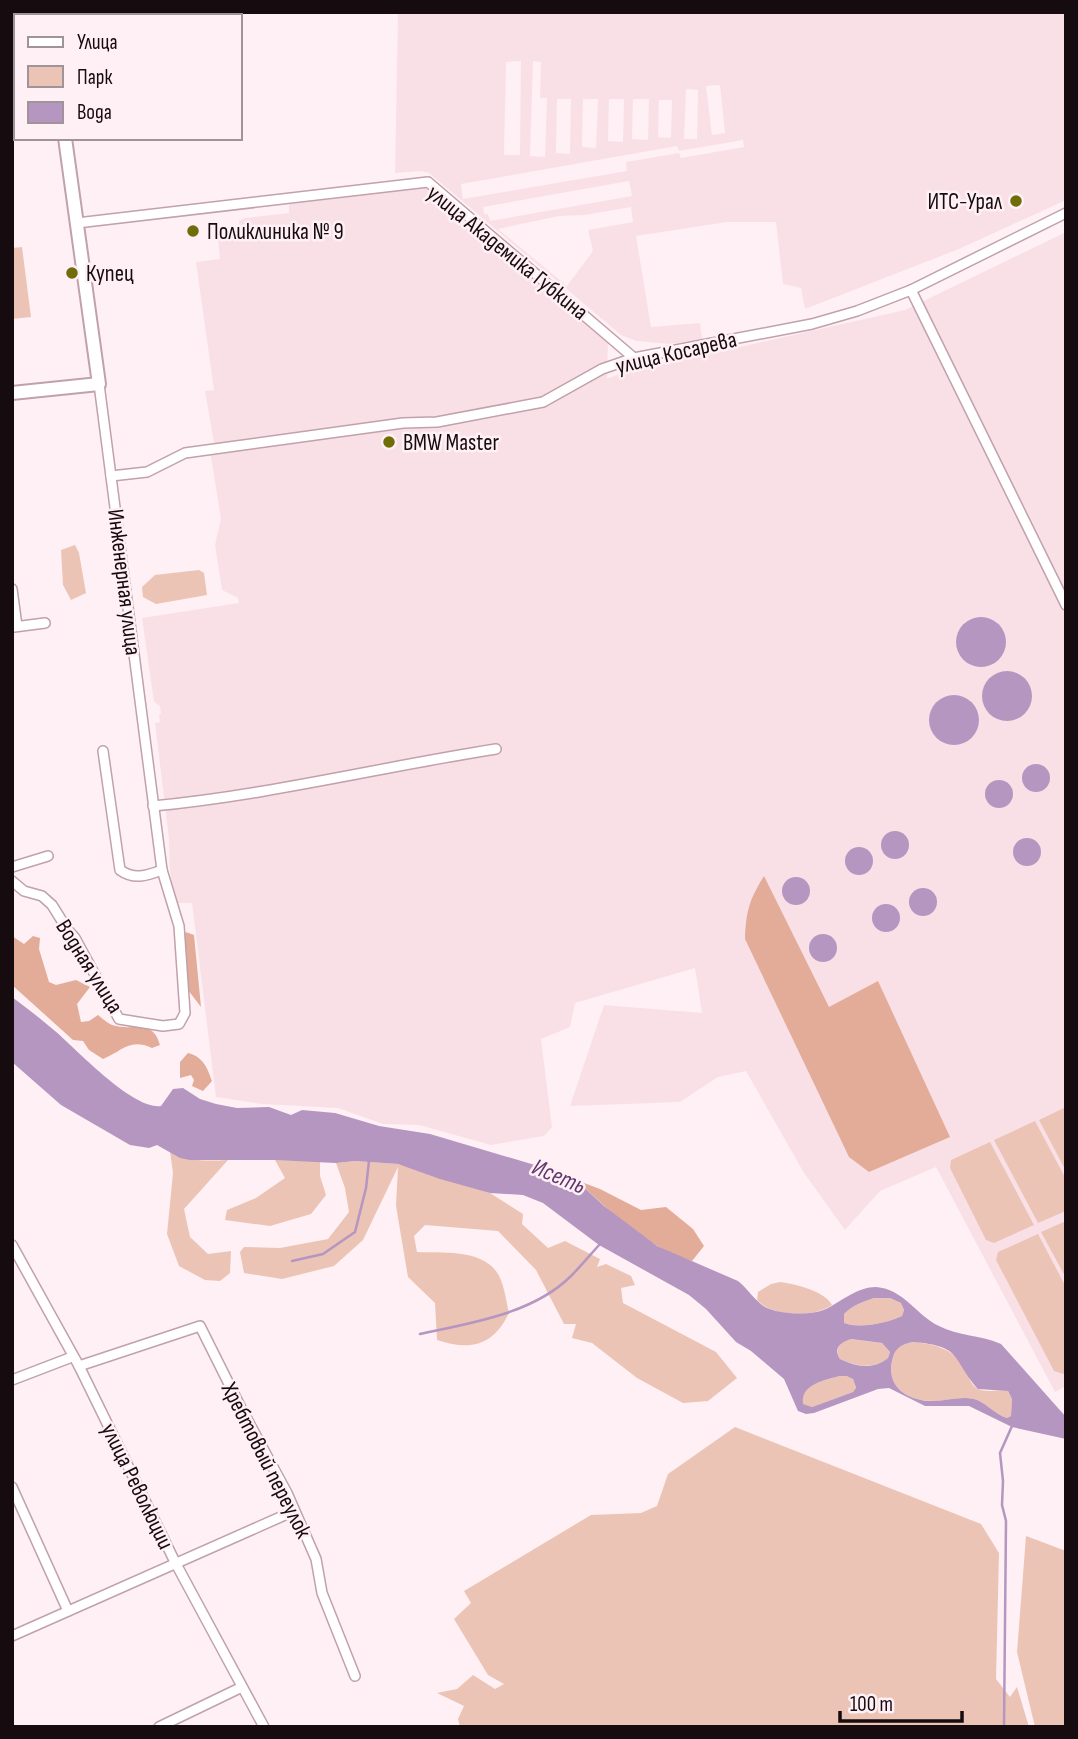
<svg xmlns="http://www.w3.org/2000/svg" width="1078" height="1739" font-family="'Sofia Sans Condensed',sans-serif">
  <style>
    .built { fill: #f9e0e7; fill-rule: evenodd }
    .green { fill: #ecc4b5 }
    .forest { fill: #e2ac98 }
    .water { fill: #b496c1; fill-rule: evenodd }
    .lines { fill: none; stroke-linecap: round; stroke-linejoin: round }
    .stream { stroke: #b496c1; stroke-width: 2.5 }
    .street-casing { stroke: #c1a1ab; stroke-width: 12 }
    .secondary-casing { stroke: #c1a1ab; stroke-width: 16 }
    .street { stroke: #fff; stroke-width: 9 }
    .secondary { stroke: #fff; stroke-width: 12 }
    .poi-dot { fill: #706c08; stroke: #fef0f4; stroke-width: 2.5 }
    .labels { text-anchor: middle; stroke-width: 5; stroke-linejoin: round; paint-order: stroke }
    .poi-label { font-size: 23px; fill: #160b0e; stroke: #fef0f4; text-anchor: start }
    .street-label { font-size: 23px; fill: #160b0e; stroke: #fef0f4 }
    .water-label { font-size: 24px; font-style: italic; fill: #5f3870; stroke: #fef0f4 }
  </style>
  <rect width="100%" height="100%" fill="#fef0f4"/>
  <g class="built">
    <path d="M398 12H1066V200L959 249 805 309 801 288 783 284 776 222H727L636 236 651 327 700 323 702 339 670 344 636 341 621 335 429 173 421 171 395 173ZM521 61 520 155H504L506 62ZM533 61 541 62 540 98H547L545 157 530 156ZM720 85 725 133 712 135 706 86ZM686 89 698 90 697 139H684ZM557 99H571L570 154 556 153ZM583 99H598L596 148 582 147ZM609 99H624L623 142 608 141ZM633 99H649L648 140 632 139ZM659 100H672L671 138 658 137ZM743 140 744 147 681 158 679 153 626 162 627 171 463 199 461 184 677 146 679 151ZM629 181 632 196 490 221 488 214H484L483 207ZM631 207 633 222 588 230 593 251 567 286 498 229 559 216 585 215Z"/>
    <path d="M425 188 608 343 607 379 619 374 905 310 1066 232V1386L1055 1392 936 1167 880 1191 845 1230 804 1173 746 1071 718 1077 680 1102 570 1106 604 1005 702 1013 695 968 575 1003 570 1027 541 1039 552 1127 544 1136 491 1145 419 1125 383 1124 338 1108 262 1104 216 1097 192 903H176L170 872 169 839 155 723 160 722 159 715 161 713 160 706 154 702 142 618 239 603 238 598 222 590 215 545 221 519 209 444 214 443 205 391 214 390 196 262 220 259 217 230 239 227V221L245 218 289 213V204Z"/>
  </g>
  <g class="green">
    <path d="M22 247 31 317 12 319V248Z"/>
    <path d="M75 545 79 553 86 593 71 600 63 585 61 550Z"/>
    <path d="M199 570 204 573 207 595 156 604 143 597 142 587 155 575Z"/>
    <path d="M1066 1107V1171L1039 1120Z"/>
    <path d="M1035 1121 1066 1179V1211L1038 1223 994 1140Z"/>
    <path d="M990 1142 1034 1225 994 1243 986 1240 950 1168 951 1160Z"/>
    <path d="M170 1151C187 1162 208 1161 228 1160L184 1209 190 1237 208 1254 231 1251 230 1273 220 1281 205 1280 179 1266 167 1234 173 1173Z"/>
    <path d="M275 1160 320 1161V1176L326 1195 311 1214 270 1226 225 1220 227 1210 256 1198 285 1178Z"/>
    <path d="M355 1161 398 1164 414 1168 490 1193 523 1214 522 1224 548 1248 565 1241 600 1259 597 1267 606 1264 631 1276 635 1285 621 1288 623 1303 716 1352 737 1378 708 1401 683 1403 637 1378 592 1343 572 1338 576 1324H564L536 1270 498 1231 425 1225 414 1236 417 1252C440 1253 480 1249 496 1271 504 1281 506 1301 509 1313 493 1346 471 1351 437 1340L435 1303 408 1277 396 1206 398 1167 363 1240 334 1266 282 1279 244 1273 240 1252 244 1247 280 1248 328 1239 349 1212 345 1188 336 1163Z"/>
    <path d="M1066 1221V1278L1041 1232Z"/>
    <path d="M1038 1234 1066 1287V1373L1063 1374 1054 1371 996 1260 998 1252Z"/>
    <path d="M780 1282C796 1284 824 1291 832 1305 814 1318 772 1317 757 1300L758 1292 771 1284Z"/>
    <path d="M874 1298H890L901 1303 904 1310 902 1316C888 1323 859 1329 844 1323V1314C853 1305 862 1302 874 1298Z"/>
    <path d="M850 1339 882 1343 890 1352 888 1358C873 1370 856 1366 840 1359 834 1348 840 1343 850 1339Z"/>
    <path d="M913 1342C935 1344 952 1348 965 1368 968 1373 970 1383 975 1387 984 1394 998 1389 1008 1391L1012 1399 1011 1416 1007 1418C994 1414 986 1402 974 1399 962 1396 949 1400 936 1401 908 1402 884 1387 893 1357 896 1347 903 1344 913 1342Z"/>
    <path d="M840 1376H848L853 1379 856 1389 853 1392 812 1407 802 1404C800 1385 824 1380 840 1376Z"/>
    <path d="M735 1427 981 1524 999 1553 996 1679 1010 1697 1017 1687 1029 1727H460L458 1719 464 1706 437 1693 457 1689 473 1675 495 1689 504 1684 488 1675 454 1619 471 1603 464 1591 591 1515 641 1513 657 1506 668 1474Z"/>
    <path d="M1026 1536 1066 1551V1727H1035L1017 1652Z"/>
  </g>
  <g class="forest">
    <path d="M764 876 829 1007 878 981 950 1137 869 1172 849 1157 745 939C746 912 749 900 764 876Z"/>
    <path d="M186 932 194 935 201 1007 188 990 183 941Z"/>
    <path d="M12 936 24 944 33 936 40 938 39 949 49 982 56 985 76 980 90 987 77 1004 81 1022 89 1021 98 1015C102 1018 107 1023 112 1025 133 1032 152 1017 160 1045L152 1048C129 1038 123 1051 103 1059L89 1050 83 1041 73 1040 12 985Z"/>
    <path d="M188 1053C203 1057 207 1067 212 1081L203 1091 192 1086 194 1080 191 1075 180 1078V1062Z"/>
    <path d="M576 1180 600 1189 641 1210 666 1207 693 1229 704 1246 692 1261C647 1248 610 1211 576 1180Z"/>
  </g>
  <g class="water">
    <circle cx="981" cy="642" r="25"/>
    <circle cx="1007" cy="696" r="25"/>
    <circle cx="954" cy="720" r="25"/>
    <circle cx="1036" cy="778" r="14"/>
    <circle cx="999" cy="794" r="14"/>
    <circle cx="895" cy="845" r="14"/>
    <circle cx="1027" cy="852" r="14"/>
    <circle cx="859" cy="861" r="14"/>
    <circle cx="796" cy="891" r="14"/>
    <circle cx="923" cy="902" r="14"/>
    <circle cx="886" cy="918" r="14"/>
    <circle cx="823" cy="948" r="14"/>
    <path d="M12 997C27 1008 41 1019 55 1031 77 1050 133 1110 161 1106L173 1089 183 1088 200 1099 216 1104 237 1108 269 1107 291 1115 302 1110 335 1113 379 1126 430 1134 565 1174 576 1180 604 1206 657 1246 738 1281C747 1288 756 1302 765 1307 780 1315 813 1316 828 1308 843 1300 858 1287 876 1287 904 1289 917 1316 939 1326 958 1336 981 1335 1001 1344L1066 1417V1439L1012 1427 969 1406H925L889 1388 878 1389 814 1413 806 1414 798 1411 784 1379 751 1351 736 1342 706 1309 689 1295 599 1245 543 1203 523 1195 490 1193 440 1179 398 1164 355 1161 336 1163 275 1160H190L180 1158 157 1145 149 1148 130 1145 61 1105 12 1062ZM874 1298H890L901 1303 904 1310 902 1316C888 1323 859 1329 844 1323V1314C853 1305 862 1302 874 1298ZM851 1339 882 1343 890 1352 888 1358C873 1370 856 1367 840 1359 833 1348 840 1343 851 1339ZM913 1342C963 1346 951 1358 978 1389L1008 1391 1012 1399 1011 1416 1007 1418C994 1414 986 1402 974 1399 962 1396 948 1400 936 1401 908 1402 884 1387 893 1357 896 1347 903 1344 913 1342ZM840 1376H847L853 1379 856 1388 853 1392 812 1407 803 1404C800 1385 824 1380 840 1376Z"/>
  </g>
  <g class="lines">
    <g class="stream">
      <path d="M292 1261 323 1254 355 1232 366 1188 369 1161"/>
      <path d="M420 1334C470 1323 533 1314 571 1276 581 1266 590 1255 600 1244"/>
      <path d="M1004 1727 1006 1521 1002 1505 1003 1481 1000 1453 1012 1426"/>
    </g>
    <defs>
      <g id="street">
        <path d="M12 76 16 75"/>
        <path d="M77 223 428 182 634 358"/>
        <path d="M911 290 1066 605"/>
        <path d="M111 476 147 472 185 453 403 423 437 422 543 402 602 369 634 358 812 324 857 311 911 290 1066 213"/>
        <path d="M12 589 17 626"/>
        <path d="M14 627 45 623"/>
        <path d="M103 751 120 870C134 880 146 876 162 870"/>
        <path d="M153 806C269 795 381 767 496 749"/>
        <path d="M12 867 48 856"/>
        <path d="M12 881 24 891 42 896 52 905 67 929 75 938 119 1019 163 1026 179 1024 185 1013 179 926 162 870 99 384"/>
        <path d="M12 1245 79 1366 175 1562 264 1727"/>
        <path d="M79 1366 200 1326 241 1408 287 1493 316 1559 322 1593 355 1676"/>
        <path d="M12 1380 72 1357"/>
        <path d="M12 1487 68 1611"/>
        <path d="M12 1636 294 1511"/>
        <path d="M159 1727 242 1687"/>
      </g>
      <g id="secondary">
        <path d="M48 12 49 16"/>
        <path d="M12 393 99 384 65 138"/>
      </g>
    </defs>
    <use href="#street" class="street-casing"/>
    <use href="#secondary" class="secondary-casing"/>
    <use href="#street" class="street"/>
    <use href="#secondary" class="secondary"/>
  </g>
  <g class="poi-dot">
    <circle cx="1016" cy="201" r="7"/>
    <circle cx="193" cy="231" r="7"/>
    <circle cx="72" cy="273" r="7"/>
    <circle cx="389" cy="442" r="7"/>
  </g>
  <g class="labels">
    <g class="poi-label">
      <text x="1002" y="209" text-anchor="end">ИТС-Урал</text>
      <text x="207" y="239">Поликлиника № 9</text>
      <text x="86" y="281">Купец</text>
      <text x="403" y="450">BMW Master</text>
    </g>
    <g class="street-label">
      <text transform="translate(508 252) rotate(39)" y="8">улица Академика Губкина</text>
      <text transform="translate(676 352) rotate(-13)" y="8">улица Косарева</text>
      <text transform="translate(125 582) rotate(83)" y="8">Инженерная улица</text>
      <text transform="translate(90 966) rotate(58)" y="8">Водная улица</text>
      <text transform="translate(267 1460) rotate(63)" y="8">Хребтовый переулок</text>
      <text transform="translate(138 1486) rotate(64)" y="8">улица Революции</text>
    </g>
    <g class="water-label">
      <text transform="translate(559 1176) rotate(23)" y="8">Исеть</text>
    </g>
  </g>
  <rect width="1078" height="1739" fill="none" stroke="#160b0e" stroke-width="28"/>
  <rect x="14" y="14" width="228" height="126" fill="#fef0f4" stroke="#a19498" stroke-width="2"/>
  <rect x="28" y="37" width="35" height="10" fill="#ffffff" stroke="#a19498" stroke-width="2"/>
  <text x="77" y="49" font-size="21" fill="#160b0e">Улица</text>
  <rect x="28" y="66" width="35" height="21" fill="#ecc4b5" stroke="#a19498" stroke-width="2"/>
  <text x="77" y="84" font-size="21" fill="#160b0e">Парк</text>
  <rect x="28" y="102" width="35" height="21" fill="#b496c1" stroke="#a19498" stroke-width="2"/>
  <text x="77" y="119" font-size="21" fill="#160b0e">Вода</text>
  <path d="M840 1711v10h122v-10" fill="none" stroke="#160b0e" stroke-width="3.5"/>
  <text x="850" y="1711" font-size="21" fill="#160b0e" stroke="#fef0f4" stroke-width="5" paint-order="stroke">100 m</text>
</svg>
